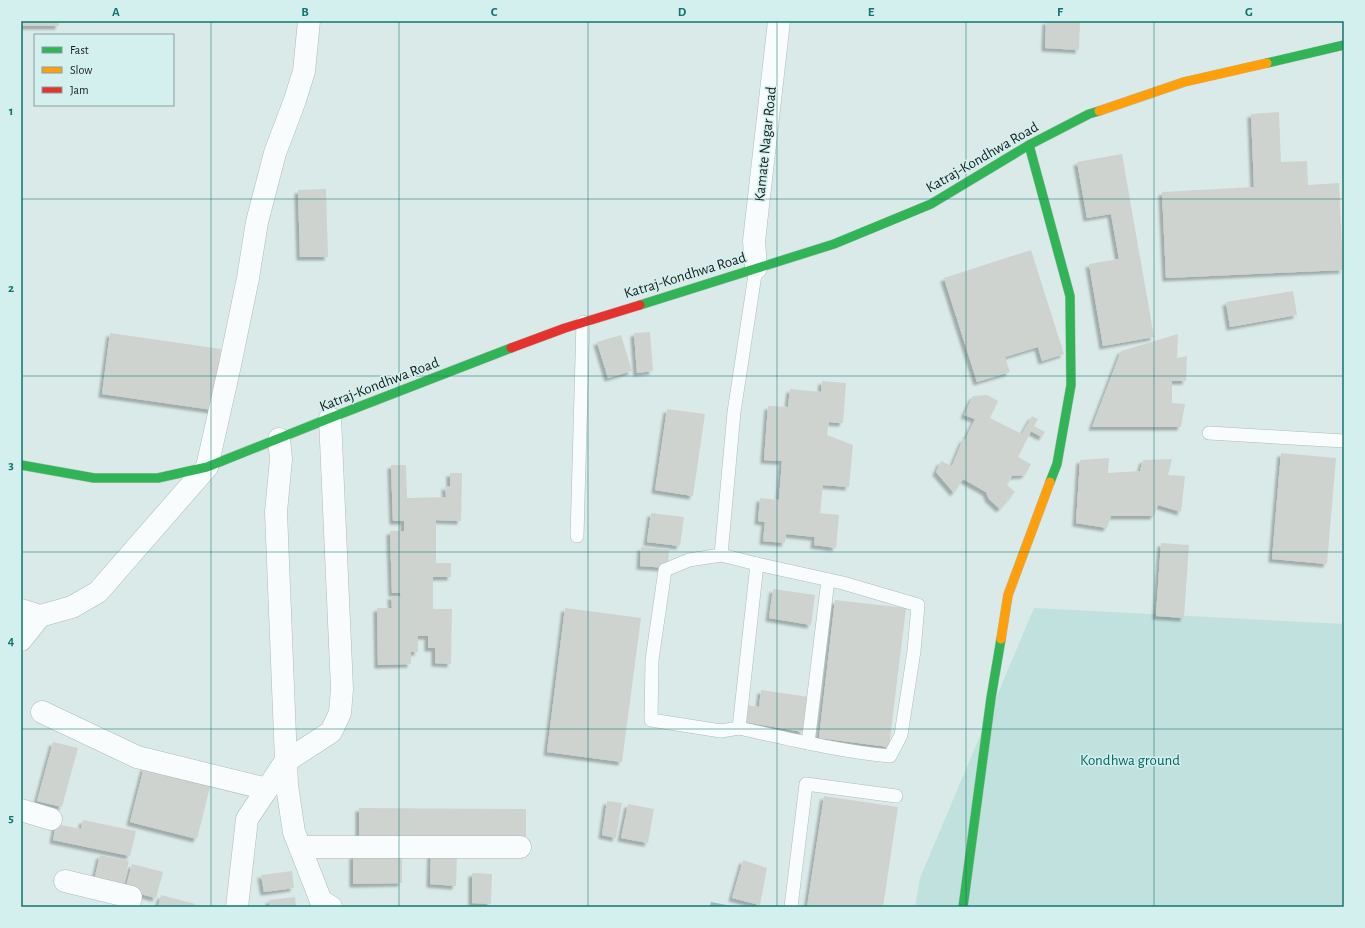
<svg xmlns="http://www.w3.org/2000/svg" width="1365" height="928" font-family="'Alegreya Sans',sans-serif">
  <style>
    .green { fill: #c1e1de }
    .water { fill: #9abeba }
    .building { fill: #cfd3d0; filter: url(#shadow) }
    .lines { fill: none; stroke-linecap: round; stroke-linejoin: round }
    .lane-casing { stroke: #aebbb9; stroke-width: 14 }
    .street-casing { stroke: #aebbb9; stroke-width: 23 }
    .fast-casing { stroke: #aebbb9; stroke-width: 10 }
    .slow-casing { stroke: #aebbb9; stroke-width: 10 }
    .jam-casing { stroke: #aebbb9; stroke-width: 10 }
    .lane { stroke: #f9fcfc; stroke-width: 13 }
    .street { stroke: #f9fcfc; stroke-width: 22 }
    .fast { stroke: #30b455; stroke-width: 9 }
    .slow { stroke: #ff9f0a; stroke-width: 9 }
    .jam { stroke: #e5322d; stroke-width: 9 }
    .grid { fill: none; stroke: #0f766e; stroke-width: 1; stroke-opacity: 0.55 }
    .labels { text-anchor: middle; stroke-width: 3; stroke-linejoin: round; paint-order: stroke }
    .street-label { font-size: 15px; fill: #151f1e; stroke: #d4f0ee }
    .park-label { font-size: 15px; fill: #036561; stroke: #d4f0ee }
    .neatline { fill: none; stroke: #0f766e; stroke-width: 1.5 }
    .grid-label { font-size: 13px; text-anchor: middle; font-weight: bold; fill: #0f766e }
  </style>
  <defs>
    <filter id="shadow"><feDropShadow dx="-3.5" dy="3.5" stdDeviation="1" flood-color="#0004"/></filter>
  </defs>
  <rect width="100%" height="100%" fill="#daeae8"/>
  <path class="green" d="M1034 608 1344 624V907H915L920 878Z"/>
  <path class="water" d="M711 902 737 907H710Z"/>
  <g class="building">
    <rect x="21" y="21" width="38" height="5"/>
    <path d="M1046 21H1080L1079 50 1045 48Z"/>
    <path d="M1279 112 1281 162 1307 161 1308 185 1339 183 1343 270 1166 278 1162 192 1254 187 1251 114Z"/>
    <path d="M1122 154 1154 337 1103 346 1089 264 1119 259 1111 214 1087 218 1077 162Z"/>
    <path d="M326 189 328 257H300L298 190Z"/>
    <path d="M1031 250 1064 354 1042 361 1038 347 1005 357 1010 372 977 382 944 278Z"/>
    <path d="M1293 291 1297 315 1230 327 1226 302Z"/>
    <path d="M650 332 653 371 637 373 634 333Z"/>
    <path d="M110 333 221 349 213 410 102 394Z"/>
    <path d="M1178 334 1177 358 1187 356 1186 381H1172V403L1185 404 1181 427H1092L1121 351Z"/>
    <path d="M621 335 632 371 608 378 597 342Z"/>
    <path d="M822 381 846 383 843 423 829 422 827 435 853 445 849 487 823 485 820 513 839 515 836 548 814 545 815 537 786 534 785 543 763 541 765 522 758 521 760 498 779 500 782 461 764 460 768 406 788 407 790 389 821 392Z"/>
    <path d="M987 395 998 401 990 418 1022 434 1032 416 1038 419 1034 426 1045 432 1042 437 1031 431 1018 457 1031 464 1025 475 1012 476 1007 485 1015 492 1000 509 989 499 986 492 963 479 954 493 936 472 941 461 952 466 963 439 965 440 975 419 964 415 973 396Z"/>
    <path d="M667 409 705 414 693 496 655 490Z"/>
    <path d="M1281 453 1336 458 1327 564 1272 559Z"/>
    <path d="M1109 458 1108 473 1140 471 1143 460 1172 459 1168 475 1185 476 1181 512 1158 505 1154 516H1111L1107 528 1076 523 1080 460Z"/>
    <path d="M391 465H406L407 498 446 497 445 486 450 487V473H462L461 521 436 520V563H451V577H433V609H452L451 664 435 663V648H428V636H418V652H411V664L378 665 377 608H392L391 596H401L400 593H392L390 531H404V521H393Z"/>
    <path d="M651 513 684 517 680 546 647 542Z"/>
    <path d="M1161 543 1189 545 1184 618 1156 616Z"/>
    <path d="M641 547 669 549 668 568 640 566Z"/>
    <path d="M773 589 815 595 811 625 769 618Z"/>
    <path d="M835 600 906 608 889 747 819 738Z"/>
    <path d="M565 608 641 618 622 762 547 752Z"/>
    <path d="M761 690 809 697 803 732 745 722 747 705 759 707Z"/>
    <path d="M53 742 78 748 62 807 37 801Z"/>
    <path d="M144 767 211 783 197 839 130 822Z"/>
    <path d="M824 796 898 807 883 907H807Z"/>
    <path d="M607 801 622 803 616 838 602 835Z"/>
    <path d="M628 804 654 809 648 843 621 838Z"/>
    <path d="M359 808 526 809V842H359Z"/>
    <path d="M83 820 136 831 130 856 53 840 56 824 81 829Z"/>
    <path d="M431 853 457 854 456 886 430 884Z"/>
    <path d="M402 854V883L353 884V855Z"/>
    <path d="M100 855 129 861 122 891 93 885Z"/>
    <path d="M743 860 767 868 760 905 732 898Z"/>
    <path d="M132 864 163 872 156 898 125 890Z"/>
    <path d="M292 871 294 888 264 892 261 875Z"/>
    <path d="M472 873 492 874 491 904 472 903Z"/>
    <path d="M161 895 195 904 194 907H158Z"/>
    <path d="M295 897 296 907H270L269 900Z"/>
  </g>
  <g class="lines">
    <defs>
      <g id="lane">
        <path d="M1209 433 1344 441"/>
        <path d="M577 536 583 322"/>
        <path d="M721 555 689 560 665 570 652 660 651 720 721 731 739 728 757 564 721 555 734 412 756 268"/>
        <path d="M739 728C789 739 839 751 890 756L901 735 914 651 918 605 843 583 757 564"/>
        <path d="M808 743 828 580"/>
        <path d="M791 907 806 784 896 796"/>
      </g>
      <g id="street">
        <path d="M756 268 754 241 779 21"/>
        <path d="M279 439 281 459 276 512 287 786 294 832 321 901 331 907"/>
        <path d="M21 610 40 616 72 607 98 592 207 467 230 365 248 278 257 222 275 153 295 100 304 71 309 21"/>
        <path d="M21 640 40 616"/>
        <path d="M42 712 137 757 267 789"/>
        <path d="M21 810 51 819"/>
        <path d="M300 847H520"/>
        <path d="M65 881 131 897 128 907"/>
        <path d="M237 907 247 819 285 762 331 732 340 713 342 689 330 418"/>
      </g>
      <g id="fast">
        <path d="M1267 63 1344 45"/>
        <path d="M1029 145 1070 296 1071 385 1057 464 1050 482"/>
        <path d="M640 305 834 244 931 204 1029 145 1089 114 1099 111"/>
        <path d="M21 465 94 478H158L207 467 330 418 511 348"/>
        <path d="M963 907 991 698 1001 639"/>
      </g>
      <g id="slow">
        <path d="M1099 111 1184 82 1267 63"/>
        <path d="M1001 639 1008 595 1050 482"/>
      </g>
      <path id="jam" d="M511 348 565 328 640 305"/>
    </defs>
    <use href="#lane" class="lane-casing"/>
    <use href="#street" class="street-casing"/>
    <use href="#fast" class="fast-casing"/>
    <use href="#slow" class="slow-casing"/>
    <use href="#jam" class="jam-casing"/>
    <use href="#lane" class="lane"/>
    <use href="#street" class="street"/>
    <use href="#fast" class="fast"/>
    <use href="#slow" class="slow"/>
    <use href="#jam" class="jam"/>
  </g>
  <path class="grid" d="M211 21V907M399 21V907M588 21V907M777 21V907M966 21V907M1154 21V907M21 199H1344M21 376H1344M21 552H1344M21 729H1344"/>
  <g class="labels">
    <g class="street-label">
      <text transform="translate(765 144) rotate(-84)" y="5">Kamate Nagar Road</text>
      <text transform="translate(982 157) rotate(-30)" y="5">Katraj-Kondhwa Road</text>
      <text transform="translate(685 275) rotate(-17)" y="5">Katraj-Kondhwa Road</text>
      <text transform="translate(379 384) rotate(-21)" y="5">Katraj-Kondhwa Road</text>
    </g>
    <g class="park-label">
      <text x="1130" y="765">Kondhwa ground</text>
    </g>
  </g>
  <rect width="1365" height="928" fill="none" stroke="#d4f0ee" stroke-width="44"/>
  <rect x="34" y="34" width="140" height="72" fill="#d4f0ee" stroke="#889c9b"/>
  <rect x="42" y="47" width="20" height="6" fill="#30b455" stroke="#889c9b"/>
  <text x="70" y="54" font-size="12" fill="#151f1e">Fast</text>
  <rect x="42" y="67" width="20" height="6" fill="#ff9f0a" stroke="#889c9b"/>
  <text x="70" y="74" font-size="12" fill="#151f1e">Slow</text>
  <rect x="42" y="87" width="20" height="6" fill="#e5322d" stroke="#889c9b"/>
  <text x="70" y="94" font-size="12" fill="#151f1e">Jam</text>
  <rect x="22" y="22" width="1321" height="884" class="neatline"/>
  <g class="grid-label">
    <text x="116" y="16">A</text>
    <text x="305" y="16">B</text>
    <text x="494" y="16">C</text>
    <text x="682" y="16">D</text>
    <text x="871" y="16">E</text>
    <text x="1060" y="16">F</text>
    <text x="1249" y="16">G</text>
    <text x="11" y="115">1</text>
    <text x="11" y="292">2</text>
    <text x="11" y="469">3</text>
    <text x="11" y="645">4</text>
    <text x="11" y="822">5</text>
  </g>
</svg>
